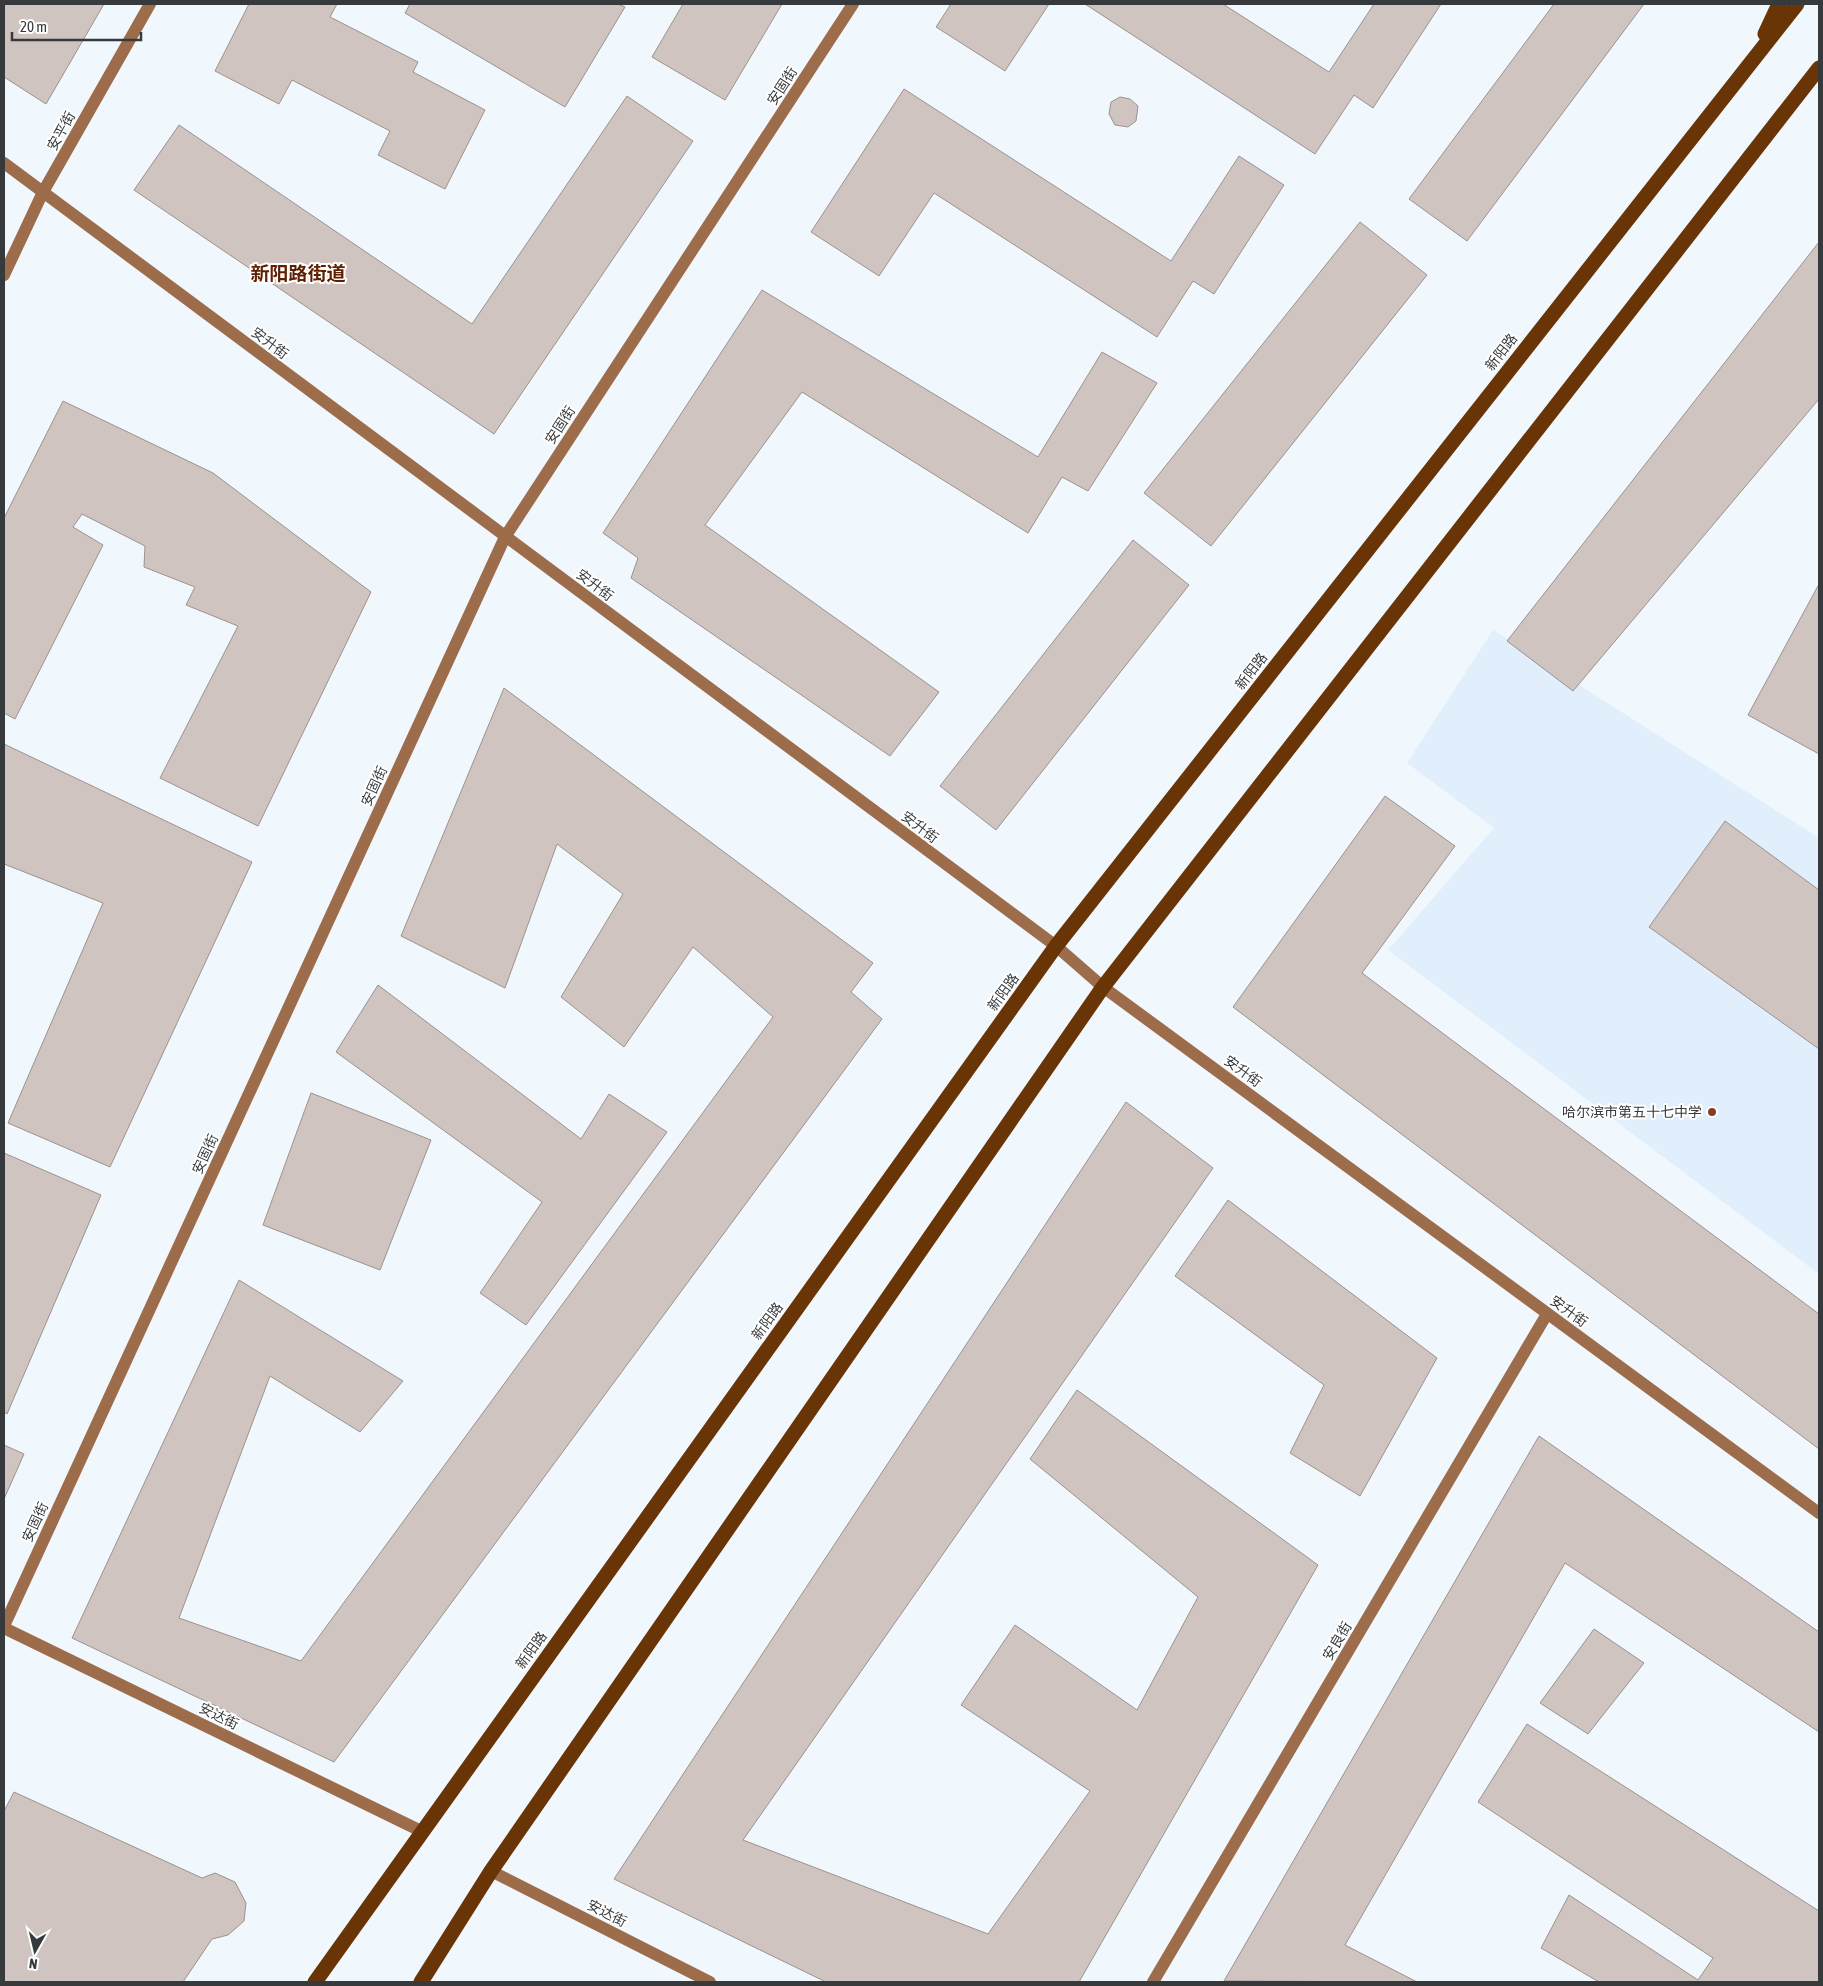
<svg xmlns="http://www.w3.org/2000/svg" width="1823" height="1986" font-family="'Asap Condensed','Noto Sans SC',sans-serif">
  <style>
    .built { fill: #e1effd }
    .building { fill: #cfc4c0; stroke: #9c928e }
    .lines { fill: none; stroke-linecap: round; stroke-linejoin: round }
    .secondary { stroke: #9d6c4b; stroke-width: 12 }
    .highway { stroke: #693406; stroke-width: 15 }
    .poi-dot { fill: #863e20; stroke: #fff; stroke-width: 2 }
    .labels { text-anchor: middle; stroke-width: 4; stroke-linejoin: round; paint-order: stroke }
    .street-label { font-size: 14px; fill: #373a3d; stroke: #fff }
    .poi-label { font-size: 14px; fill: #373a3d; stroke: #fff; text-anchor: end }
    .district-label { font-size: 19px; font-weight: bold; fill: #5f2001; stroke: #fff }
  </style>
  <rect width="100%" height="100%" fill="#f0f7fd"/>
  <path class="built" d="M1493 630 1819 838V1274L1388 950 1494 828 1407 763Z"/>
  <g class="building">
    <path d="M4 4H104L46 104 4 77Z"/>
    <path d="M249 4H337L330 17 418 62 413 72 485 110 445 189 378 155 390 131 292 80 279 104 215 71Z"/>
    <path d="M410 4H618L625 7 565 107 405 13Z"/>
    <path d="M683 4H782L725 100 652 57Z"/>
    <path d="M951 4H1049L1005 71 936 27Z"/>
    <path d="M1085 4H1223L1329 72 1374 4H1441L1373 108 1354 95 1315 154Z"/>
    <path d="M1554 4H1644L1467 241 1409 199Z"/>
    <path d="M904 89 1171 261 1239 156 1284 185 1214 294 1193 281 1157 337 934 193 879 276 811 232Z"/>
    <path d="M627 96 693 141 494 434 134 190 179 125 472 324Z"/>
    <path d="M1120 97 1130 99 1138 106 1136 121 1128 127 1115 125 1109 114 1111 102Z"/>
    <path d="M1360 222 1427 275 1211 546 1144 493Z"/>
    <path d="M1819 242V399L1573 691 1507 641Z"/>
    <path d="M762 290 1038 457 1102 352 1157 383 1088 491 1062 477 1028 533 802 392 705 525 939 692 890 756 631 578 638 558 603 533Z"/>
    <path d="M63 401 213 473 371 592 258 826 160 778 238 626 186 605 195 587 144 567 145 546 82 514 73 527 103 545 15 719 4 713V518Z"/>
    <path d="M1133 540 1189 585 996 830 940 786Z"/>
    <path d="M1819 584V754L1748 715Z"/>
    <path d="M504 688 873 963 851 992 882 1019 334 1762 72 1638 239 1280 403 1381 360 1432 270 1376 179 1618 301 1661 773 1017 693 947 624 1047 561 997 623 894 557 844 505 988 401 936Z"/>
    <path d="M4 744 252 862 110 1167 8 1123 103 903 4 864Z"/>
    <path d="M1385 796 1455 846 1362 973 1819 1314V1449L1233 1007Z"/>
    <path d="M1725 821 1819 890V1049L1649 927Z"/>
    <path d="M378 985 581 1139 609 1094 667 1132 526 1325 480 1293 542 1202 336 1052Z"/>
    <path d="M311 1093 431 1140 380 1270 263 1225Z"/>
    <path d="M1126 1102 1213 1168 743 1840 988 1934 1090 1791 961 1705 1015 1625 1137 1710 1198 1597 1030 1459 1077 1390 1318 1565 1079 1982H826L614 1879Z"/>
    <path d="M4 1153 101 1195 7 1414 4 1412Z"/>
    <path d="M1228 1200 1437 1358 1360 1496 1290 1453 1324 1385 1175 1276Z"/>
    <path d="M1539 1436 1819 1632V1732L1565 1563 1345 1945 1417 1982 1224 1981Z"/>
    <path d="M4 1445 24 1454 4 1499Z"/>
    <path d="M1594 1629 1644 1663 1588 1734 1540 1703Z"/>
    <path d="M1527 1724 1819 1911V1982H1599L1541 1948 1569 1895 1698 1980 1713 1958 1478 1802Z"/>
    <path d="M14 1792 202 1878 215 1873 235 1882 246 1903 244 1921 228 1935 212 1939 183 1982H5L4 1981V1811Z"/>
  </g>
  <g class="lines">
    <g class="secondary">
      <path d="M4 163 1056 946 1103 987 1819 1513"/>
      <path d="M4 275 43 192 150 4"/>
      <path d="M4 1626 505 537 853 4"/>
      <path d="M4 1628 421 1831"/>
      <path d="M491 1871 710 1982"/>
      <path d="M1153 1982 1547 1314"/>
    </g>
    <g class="highway">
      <path d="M1765 34 1779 4"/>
      <path d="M315 1982 1056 946 1797 4"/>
      <path d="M421 1982 491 1871 1103 987 1819 68"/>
    </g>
  </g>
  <circle class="poi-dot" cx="1712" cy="1112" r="5"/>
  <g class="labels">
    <g class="street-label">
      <text transform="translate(782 86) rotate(-57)" y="5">安固街</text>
      <text transform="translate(61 131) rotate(-61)" y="5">安平街</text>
      <text transform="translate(270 343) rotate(37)" y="5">安升街</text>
      <text transform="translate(1501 352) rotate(-52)" y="5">新阳路</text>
      <text transform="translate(560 425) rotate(-57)" y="5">安固街</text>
      <text transform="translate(595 585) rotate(37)" y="5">安升街</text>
      <text transform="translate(1251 671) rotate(-52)" y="5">新阳路</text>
      <text transform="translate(374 786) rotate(-65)" y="5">安固街</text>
      <text transform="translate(920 827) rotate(37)" y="5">安升街</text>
      <text transform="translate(1003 992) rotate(-54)" y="5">新阳路</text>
      <text transform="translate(1243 1071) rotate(36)" y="5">安升街</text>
      <text transform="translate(205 1154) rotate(-65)" y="5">安固街</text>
      <text transform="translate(1569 1311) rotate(36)" y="5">安升街</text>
      <text transform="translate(767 1321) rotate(-54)" y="5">新阳路</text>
      <text transform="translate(35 1522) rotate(-65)" y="5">安固街</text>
      <text transform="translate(1337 1641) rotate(-59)" y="5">安良街</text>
      <text transform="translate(531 1650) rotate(-54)" y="5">新阳路</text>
      <text transform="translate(219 1716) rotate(26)" y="5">安达街</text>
      <text transform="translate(607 1913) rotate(27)" y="5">安达街</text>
    </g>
    <g class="poi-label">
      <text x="1702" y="1117">哈尔滨市第五十七中学</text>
    </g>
    <g class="district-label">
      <text x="298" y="280">新阳路街道</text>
    </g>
  </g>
  <rect width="1823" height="1986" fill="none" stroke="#373a3d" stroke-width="10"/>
  <g transform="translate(35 1951) rotate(188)" stroke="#ffffff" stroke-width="4" paint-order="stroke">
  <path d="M0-4L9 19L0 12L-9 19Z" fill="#373a3d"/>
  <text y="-8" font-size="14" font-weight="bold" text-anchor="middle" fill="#373a3d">N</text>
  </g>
  <path d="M12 32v8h129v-8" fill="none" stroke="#373a3d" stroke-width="2.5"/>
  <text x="20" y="32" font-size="15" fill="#373a3d" stroke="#ffffff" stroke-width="4" paint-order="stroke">20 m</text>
</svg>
